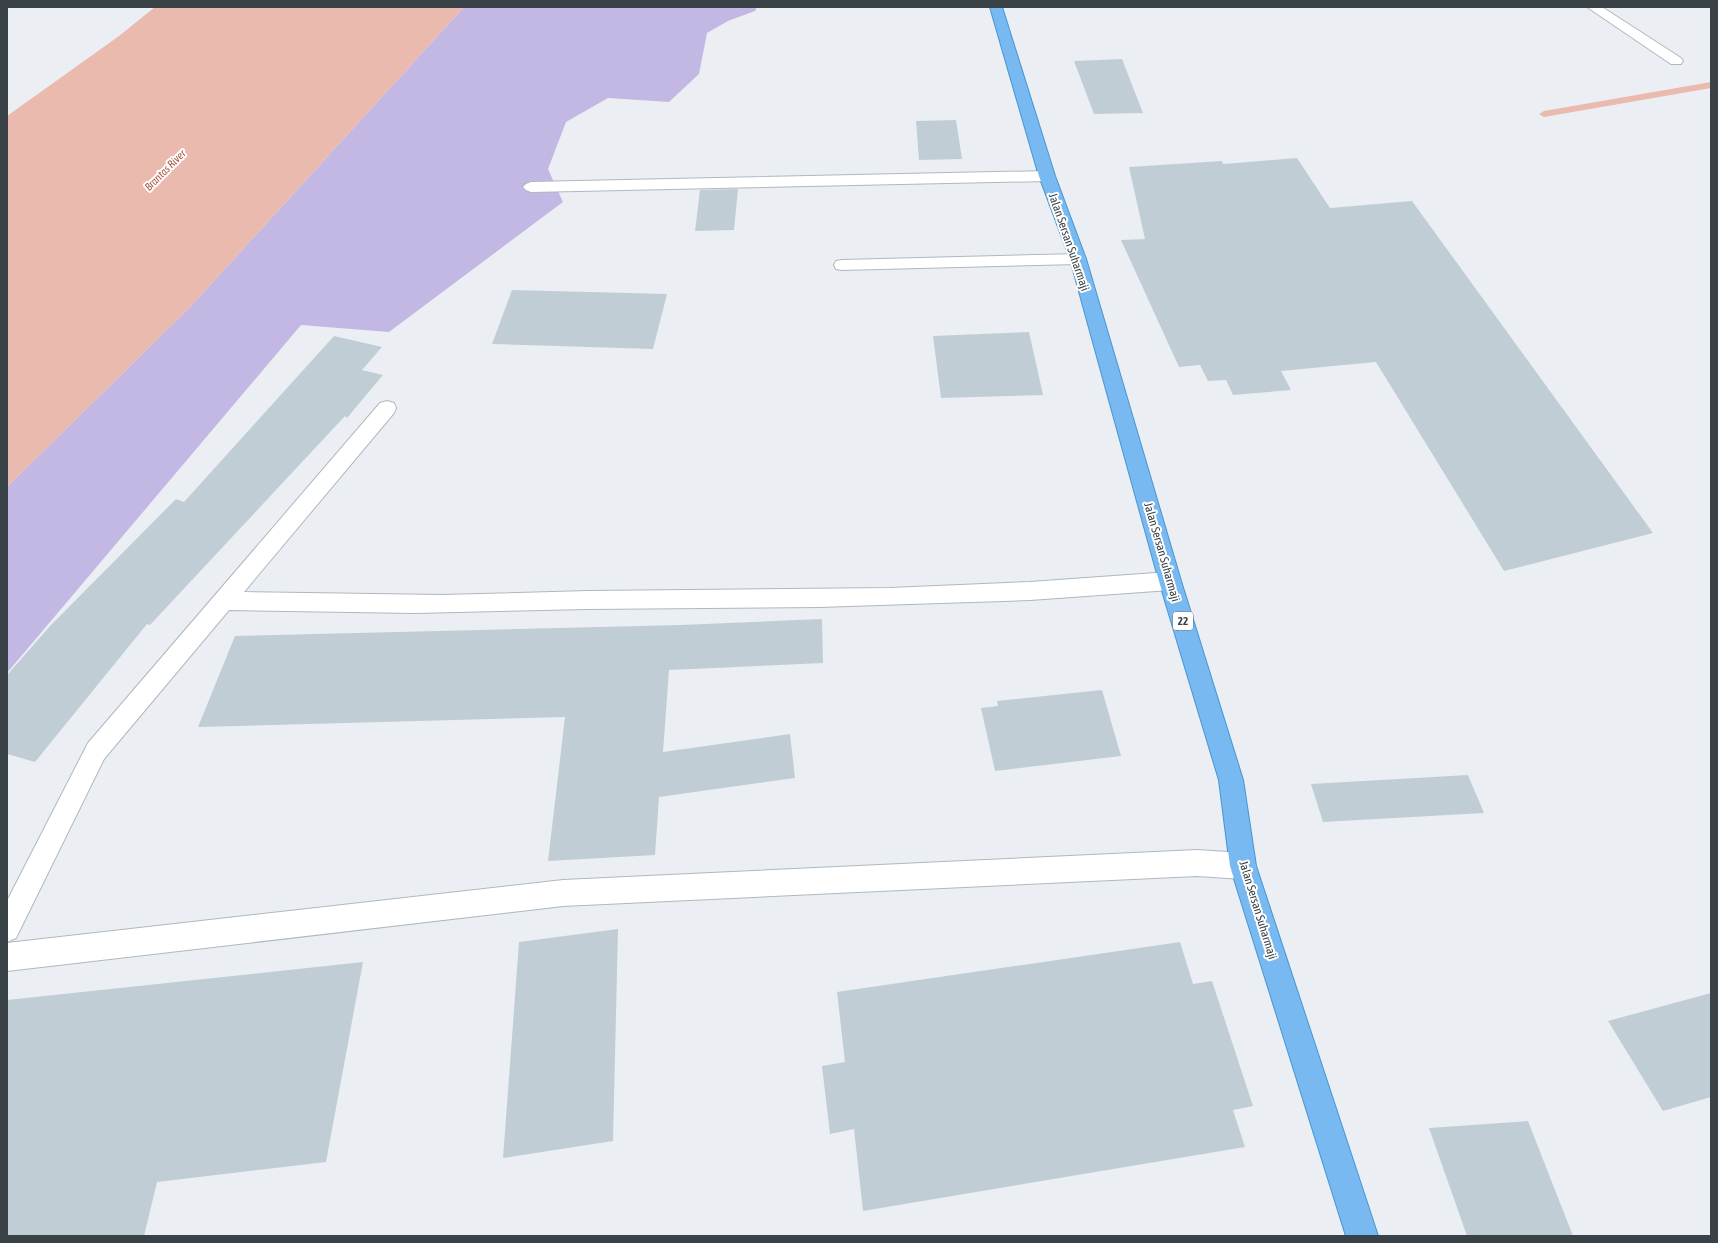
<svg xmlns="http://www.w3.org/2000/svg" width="1718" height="1243" font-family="'Asap Condensed',sans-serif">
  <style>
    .green { fill: #c3b8e4 }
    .water { fill: #eabaae }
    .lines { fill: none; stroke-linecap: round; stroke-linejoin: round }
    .stream { fill: #eabaae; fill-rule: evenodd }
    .building { fill: #c1cdd5 }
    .minor-casing { stroke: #aeb8bf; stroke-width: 2 }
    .highway-casing { stroke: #4996cf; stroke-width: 2 }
    .minor { fill: #fff; fill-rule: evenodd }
    .highway { fill: #79b9f1; fill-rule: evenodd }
    .labels { text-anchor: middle; stroke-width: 4; stroke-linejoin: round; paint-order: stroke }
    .far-water-label { font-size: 11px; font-style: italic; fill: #aa543c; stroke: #fff }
    .shield { fill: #fff; stroke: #747b7e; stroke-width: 1 }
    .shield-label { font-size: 11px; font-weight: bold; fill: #394247 }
    .street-label { font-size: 12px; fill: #394247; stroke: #fff }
  </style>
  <rect width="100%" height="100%" fill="#ebeff4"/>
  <path class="green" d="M464 7H757L755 11 728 21 707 33 699 74 669 102 608 98 566 122 548 169 563 202 389 332 301 325 7 673V487L191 306Z"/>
  <path class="water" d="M155 7H464L191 306 7 487V116L119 36Z"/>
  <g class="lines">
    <path class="stream" d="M1711 82V88L1544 117 1539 114 1544 111Z"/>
  </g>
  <g class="building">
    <path d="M1122 59 1143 113 1094 114 1074 61Z"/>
    <path d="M956 120 962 159 919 160 916 121Z"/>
    <path d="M1297 158 1330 208 1412 201 1653 533 1504 571 1376 362 1281 371 1291 390 1233 395 1226 380 1208 381 1200 365 1179 367 1121 240 1145 239 1129 167 1222 161 1223 164Z"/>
    <path d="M738 189 734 230 695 231 700 190Z"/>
    <path d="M512 290 667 294 653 349 492 344Z"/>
    <path d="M1029 332 1043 395 941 398 933 336Z"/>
    <path d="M334 336 382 347 362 370 383 375 347 418 345 416 150 625 147 624 35 762 7 754V675L51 625 176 499 184 502Z"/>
    <path d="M822 619 823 663 669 670 663 752 790 734 795 778 659 797 655 855 548 861 565 717 198 727 235 636 680 625Z"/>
    <path d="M1102 690 1121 756 995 771 981 708 998 706 997 701Z"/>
    <path d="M1468 775 1484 813 1323 822 1311 784Z"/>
    <path d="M618 929 613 1141 503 1158 519 942Z"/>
    <path d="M1180 942 1193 984 1212 981 1253 1106 1233 1110 1245 1147 863 1211 854 1129 830 1134 822 1066 845 1062 837 992Z"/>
    <path d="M363 962 326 1162 157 1182 144 1236H7V1000Z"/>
    <path d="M1711 993V1097L1663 1111 1608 1021Z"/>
    <path d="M1528 1121 1573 1236H1467L1429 1128Z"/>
  </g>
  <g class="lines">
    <defs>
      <g id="minor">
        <path d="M1587 7H1602L1681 58 1683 61 1681 64H1671Z"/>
        <path d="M1047 171 1052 173 1055 176 1052 179 1047 181 531 192 526 190 523 187 526 184 531 182Z"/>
        <path d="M1078 254 1084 255 1086 259 1084 263 1078 264 842 270 836 269 834 265 836 261 842 260Z"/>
        <path d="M387 401 394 403 396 408 394 413 244 592 442 595 588 591 890 588 1030 582 1170 572 1178 575 1181 581 1178 587 1170 590 1030 600 819 607 588 609 415 613 229 610 104 759 16 938 7 942V901L88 743 380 403Z"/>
        <path d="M1197 850 1243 853 1252 857 1256 866 1252 875 1243 879 1197 876 563 906 7 971V943L563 880Z"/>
      </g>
      <path id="highway" d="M990 7H1002L1055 176 1086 259 1181 581 1243 780 1256 866 1378 1236H1346L1230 866 1219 780 1159 581 1070 259 1039 176Z"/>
    </defs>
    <use href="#minor" class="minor-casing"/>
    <use href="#highway" class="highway-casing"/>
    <use href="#minor" class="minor"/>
    <use href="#highway" class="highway"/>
  </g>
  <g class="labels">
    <g class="far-water-label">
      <text transform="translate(165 170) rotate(-45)" y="4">Brantas River</text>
    </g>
    <rect class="shield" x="1173" y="612" width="20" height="18" rx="3"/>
    <g class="shield-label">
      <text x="1183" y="625">22</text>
    </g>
    <g class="street-label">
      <text transform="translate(1069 242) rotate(71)" y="4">Jalan Sersan Suharmaji</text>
      <text transform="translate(1162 552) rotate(74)" y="4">Jalan Sersan Suharmaji</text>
      <text transform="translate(1258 910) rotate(73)" y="4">Jalan Sersan Suharmaji</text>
    </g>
  </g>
  <rect width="1718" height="1243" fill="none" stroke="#394247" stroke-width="16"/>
</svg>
